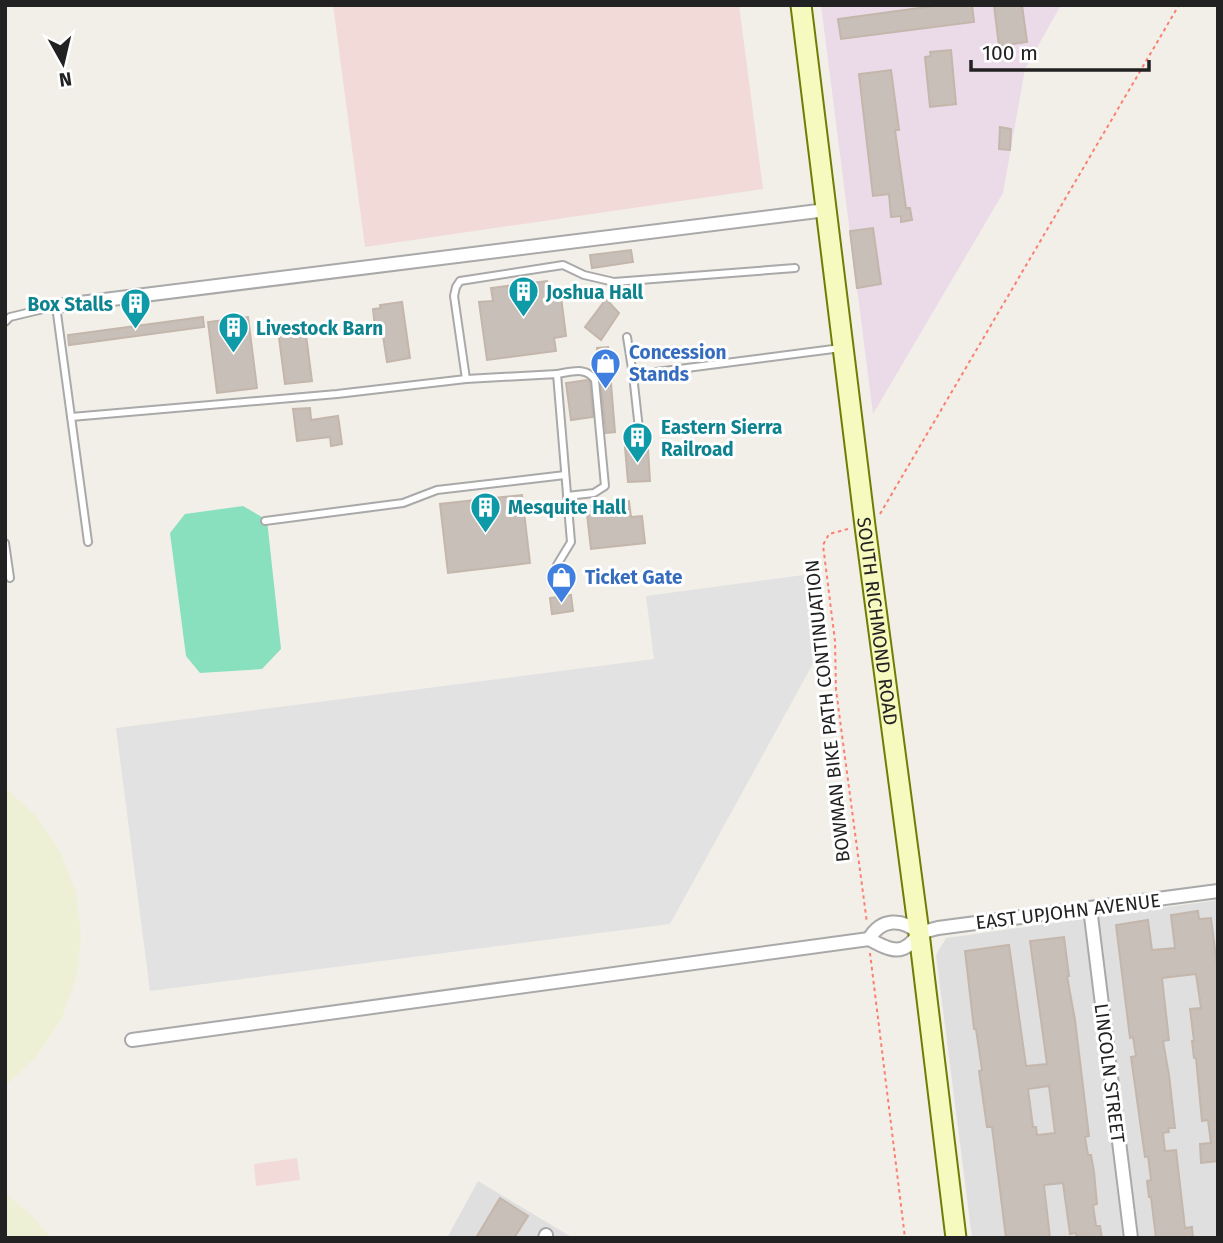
<svg xmlns="http://www.w3.org/2000/svg" width="1223" height="1243" font-family="'Fira Sans',sans-serif">
  <style>
    .residential { fill: #e0dfdf }
    .commercial { fill: #f2dad9 }
    .industrial { fill: #ebdbe8 }
    .farmland { fill: #eef0d5 }
    .pitch { fill: #88e0be }
    .parking { fill: #e2e2e2 }
    .building { fill: #c7bfb8; stroke: #c4b6ab; stroke-width: 2; fill-rule: evenodd }
    .lines { fill: none; stroke-linecap: round; stroke-linejoin: round }
    .lane-casing { stroke: #a9a9a9; stroke-width: 10 }
    .street-casing { stroke: #a9a9a9; stroke-width: 16 }
    .secondary-casing { stroke: #707d05; stroke-width: 23 }
    .path { stroke: #fa8072; stroke-width: 2; stroke-dasharray: 3.5 3.5; stroke-linecap: butt }
    .lane { stroke: #fff; stroke-width: 6 }
    .street { stroke: #fff; stroke-width: 12 }
    .secondary { stroke: #f7fabf; stroke-width: 19 }
    .labels { text-anchor: middle; stroke-width: 6; stroke-linejoin: round; paint-order: stroke }
    .culture-label { font-size: 19px; font-weight: bold; fill: #0d838f; stroke: #fff; text-anchor: start }
    .shop-label { font-size: 19px; font-weight: bold; fill: #366cbe; stroke: #fff; text-anchor: start }
    .street-label { font-size: 19px; fill: #222; stroke: #fff }
  </style>
  <rect width="100%" height="100%" fill="#f2efe9"/>
  <g class="residential">
    <path d="M1218 900V1238H972L936 955 946 938Z"/>
    <path d="M478 1181 573 1238H447Z"/>
  </g>
  <g class="commercial">
    <path d="M333 5H739L763 189 365 247Z"/>
    <path d="M297 1158 300 1180 256 1186 254 1164Z"/>
  </g>
  <path class="industrial" d="M821 5H1061L1025 69 1003 193 873 414Z"/>
  <g class="farmland">
    <path d="M5 787 35 815 60 851 76 893 81 936 77 975 62 1018 36 1057 5 1086Z"/>
    <path d="M5 1193 29 1213 51 1238H5Z"/>
  </g>
  <path class="pitch" d="M243 506 267 520 281 649 262 669 200 673 186 656 170 533 185 514Z"/>
  <path class="parking" d="M819 573 827 638 670 924 150 991 116 728 654 659 646 596Z"/>
  <g class="building">
    <path d="M941 5H972L974 22 841 39 838 19Z"/>
    <path d="M994 5H1022L1027 42 999 46Z"/>
    <path d="M951 50 956 104 930 107 925 57 931 56 930 52Z"/>
    <path d="M891 70 899 130H895L906 208H910L912 220 901 222V216L891 217 889 194 873 196 859 74Z"/>
    <path d="M1000 127 1011 129 1010 150 999 149Z"/>
    <path d="M873 228 881 284 857 288 850 231Z"/>
    <path d="M631 250 633 262 592 268 590 255Z"/>
    <path d="M547 281 549 291 560 289 566 336 554 338 556 351 487 360 479 302 493 301 491 288Z"/>
    <path d="M606 299 619 313 601 340 585 327Z"/>
    <path d="M402 302 410 358 387 362 383 336H376L373 309 381 308 380 305Z"/>
    <path d="M203 317 204 327 69 345 68 335Z"/>
    <path d="M248 317 257 388 217 393 208 322Z"/>
    <path d="M305 327 312 381 285 384 278 330Z"/>
    <path d="M608 347 615 432 606 433 597 348Z"/>
    <path d="M587 380 590 382 593 417 571 420 566 383Z"/>
    <path d="M310 408 311 420 338 416 342 444 331 446 330 437 297 441 293 409Z"/>
    <path d="M641 446 642 450 648 449 650 481 628 482 625 447Z"/>
    <path d="M522 495 530 563 448 573 440 504Z"/>
    <path d="M629 501 631 517 642 516 645 543 591 549 586 506Z"/>
    <path d="M571 595 573 611 552 614 550 598Z"/>
    <path d="M1198 911 1199 919 1211 918 1218 973V1161L1201 1163 1200 1144 1211 1143 1208 1120 1202 1121 1196 1058H1194L1192 1041H1194L1190 1009 1201 1008 1196 974 1162 978 1169 1040 1163 1041 1169 1075 1175 1128H1168L1169 1132 1163 1133 1165 1151 1176 1150 1185 1228 1192 1227 1193 1238H1156L1151 1197H1149L1147 1181 1151 1180 1148 1156 1145 1157 1131 1057 1136 1056 1133 1037 1130 1038 1116 925 1148 920 1152 950 1175 948 1171 915Z"/>
    <path d="M1064 937 1069 976H1067L1075 1020 1089 1136 1085 1137 1088 1155H1091L1094 1172 1097 1204 1093 1205 1096 1226H1100L1102 1238H1077L1076 1233 1070 1234 1063 1183 1044 1185 1050 1238H1006L992 1127H987L979 1071 982 1070 976 1029H974L965 951 1009 945 1026 1066 1047 1064 1030 941ZM1049 1086 1055 1133 1037 1135 1036 1127H1033L1028 1089Z"/>
    <path d="M500 1198 528 1216 514 1238H476Z"/>
  </g>
  <g class="lines">
    <defs>
      <g id="lane">
        <path d="M5 322 10 317 56 306 88 542"/>
        <path d="M627 337 633 375"/>
        <path d="M557 374C571 372 586 366 595 380L605 486 594 493 567 496"/>
        <path d="M466 379 454 296 456 287 460 281 563 265 584 275 614 282 795 268"/>
        <path d="M71 417 337 394 466 379 557 374 571 542 557 565"/>
        <path d="M639 429 633 375 841 348"/>
        <path d="M265 521 403 503 437 490 565 475"/>
        <path d="M5 543 10 578"/>
      </g>
      <g id="street">
        <path d="M56 306 826 210"/>
        <path d="M1090 908 1131 1238"/>
        <path d="M919 933 938 928 1218 891"/>
        <path d="M869 939C881 918 902 918 919 933"/>
        <path d="M132 1040 869 939C891 951 904 957 919 933"/>
        <path d="M545 1238 546 1235"/>
      </g>
      <g id="secondary">
        <path id="s1" d="M801 5 865 526 919 933 956 1238"/>
      </g>
    </defs>
    <use href="#lane" class="lane-casing"/>
    <use href="#street" class="street-casing"/>
    <use href="#secondary" class="secondary-casing"/>
    <g class="path">
      <path d="M880 514 1179 5"/>
      <path d="M848 529 829 534 823 545 835 641 836 690 867 923"/>
      <path d="M870 953 905 1238"/>
    </g>
    <use href="#lane" class="lane"/>
    <use href="#street" class="street"/>
    <use href="#secondary" class="secondary"/>
  </g>
  <defs>
    <symbol id="building-pin" viewBox="-11 -11 22 30"><path d="M0 17L-7.5 6A9.5 9.5 0 1 1 7.5 6Z" fill="#0f9aa8" stroke="#fff"/><path d="M-4-6H4V6H1V3H-1V6H-4ZM-2.5-4.3h1.7v1.8h-1.7ZM.8-4.3h1.7v1.8H.8ZM-2.5-1h1.7V.8h-1.7ZM.8-1h1.7V.8H.8Z" fill="#fff"/></symbol>
    <symbol id="shop-pin" viewBox="-11 -11 22 30"><path d="M0 17L-7.5 6A9.5 9.5 0 1 1 7.5 6Z" fill="#3f7fe0" stroke="#fff"/><path d="M-5-2.5h2.3a2.7 3.5 0 0 1 5.4 0H5L5.5 6h-11ZM-1.5-2.5h3a1.5 2.3 0 0 0-3 0Z" fill="#fff"/></symbol>
  </defs>
  <g fill-rule="evenodd">
    <use href="#building-pin" x="506" y="274" width="35" height="47"/>
    <use href="#building-pin" x="118" y="286" width="35" height="47"/>
    <use href="#building-pin" x="216" y="310" width="35" height="47"/>
    <use href="#shop-pin" x="588" y="346" width="35" height="47"/>
    <use href="#building-pin" x="620" y="420" width="35" height="47"/>
    <use href="#building-pin" x="468" y="490" width="35" height="47"/>
    <use href="#shop-pin" x="544" y="560" width="35" height="47"/>
  </g>
  <g class="labels">
    <g class="culture-label">
      <text x="546" y="299">Joshua Hall</text>
      <text x="113" y="311" text-anchor="end">Box Stalls</text>
      <text x="256" y="335">Livestock Barn</text>
      <text x="661" y="434">Eastern Sierra<tspan x="661" dy="22">Railroad</tspan></text>
      <text x="508" y="514">Mesquite Hall</text>
    </g>
    <g class="shop-label">
      <text x="629" y="359">Concession<tspan x="629" dy="22">Stands</tspan></text>
      <text x="585" y="584">Ticket Gate</text>
    </g>
    <g class="street-label">
      <text dy="7" stroke="none"><textPath href="#s1" startOffset="621">SOUTH RICHMOND ROAD</textPath></text>
      <text transform="translate(827 711) rotate(-96)" y="7">BOWMAN BIKE PATH CONTINUATION</text>
      <text transform="translate(1068 911) rotate(-7)" y="7">EAST UPJOHN AVENUE</text>
      <text transform="translate(1110 1073) rotate(83)" y="7">LINCOLN STREET</text>
    </g>
  </g>
  <rect width="1223" height="1243" fill="none" stroke="#222222" stroke-width="14"/>
  <g transform="translate(63 63) rotate(172)" stroke="#ffffff" stroke-width="5" paint-order="stroke">
  <path d="M0-5L12 26L0 18L-12 26Z" fill="#222222"/>
  <text y="-10" font-size="19" font-weight="bold" text-anchor="middle" fill="#222222">N</text>
  </g>
  <path d="M971 60v10h178v-10" fill="none" stroke="#222222" stroke-width="3.5"/>
  <text x="982" y="60" font-size="21" fill="#222222" stroke="#ffffff" stroke-width="5" paint-order="stroke">100 m</text>
</svg>
